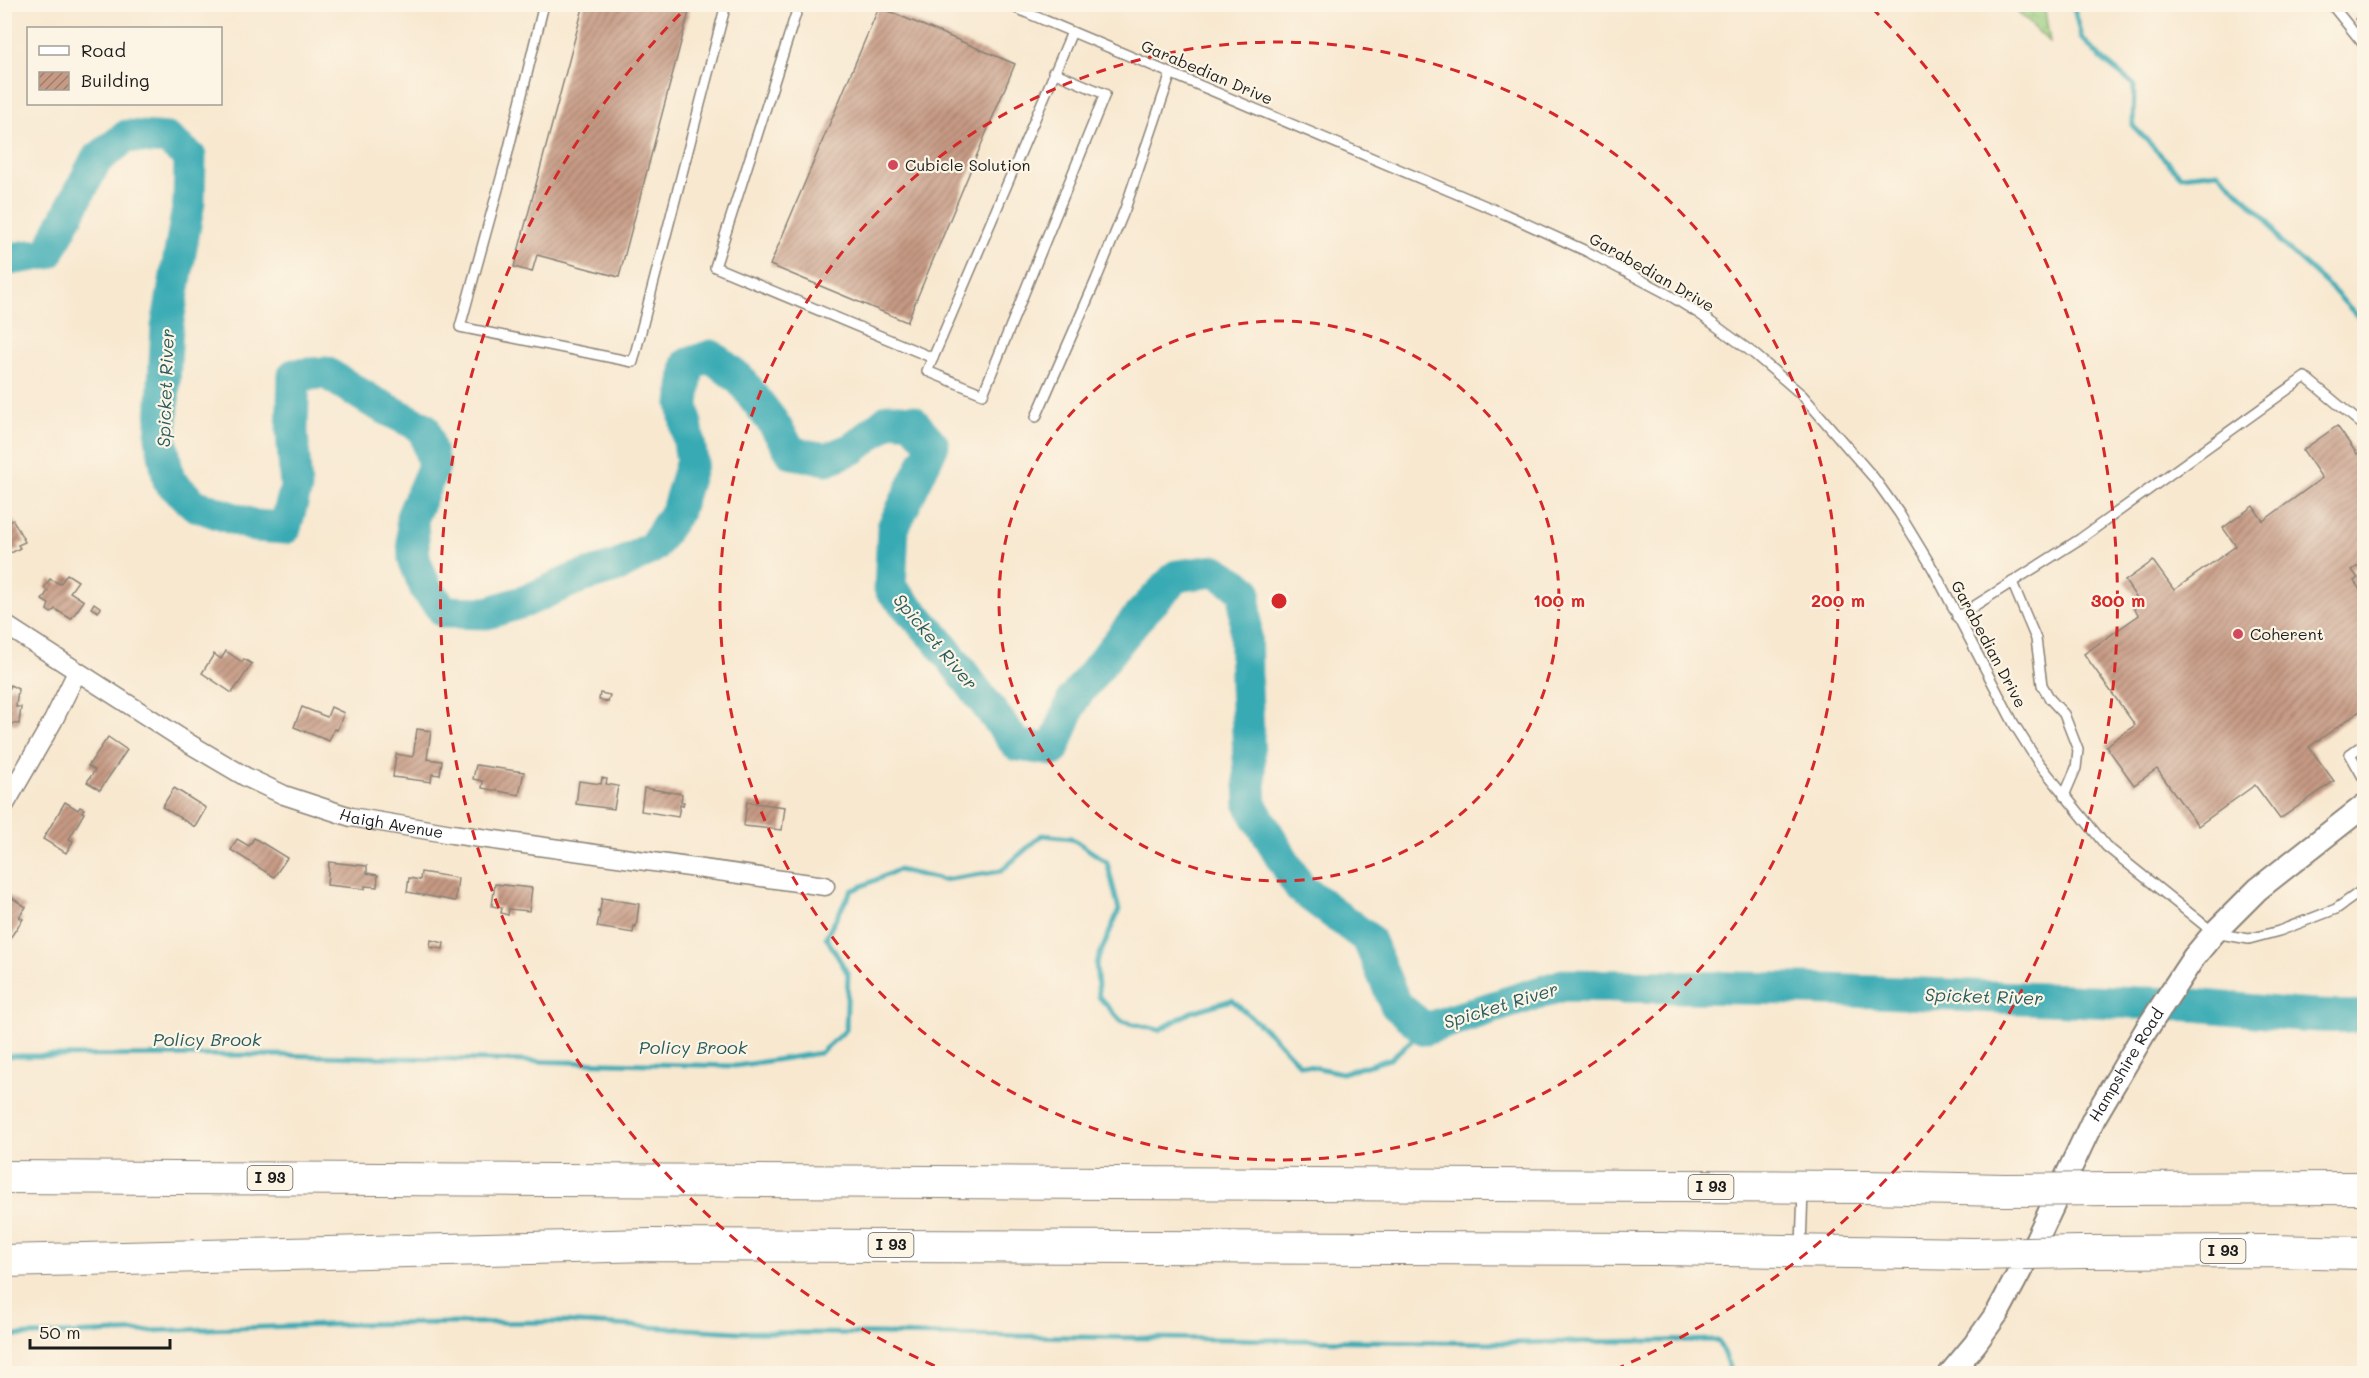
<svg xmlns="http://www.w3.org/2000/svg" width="2369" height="1378" font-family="Mali,sans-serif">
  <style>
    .wetland { fill: url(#wetland-marsh); stroke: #5a744d; stroke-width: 1.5 }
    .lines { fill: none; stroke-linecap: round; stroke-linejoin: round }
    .stream { stroke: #39aab4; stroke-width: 5 }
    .river { stroke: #39aab4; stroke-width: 33 }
    .building { fill: url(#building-hatch) }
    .service-casing { stroke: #8a8276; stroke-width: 12 }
    .minor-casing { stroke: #8a8276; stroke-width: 21 }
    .tertiary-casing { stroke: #8a8276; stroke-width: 26 }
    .motorway-casing { stroke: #8a8276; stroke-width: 34 }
    .service { stroke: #fff; stroke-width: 9 }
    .minor { stroke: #fff; stroke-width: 18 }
    .tertiary { stroke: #fff; stroke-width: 22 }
    .motorway { stroke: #fff; stroke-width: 32 }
    .motorway-bridge-casing { stroke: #8a8276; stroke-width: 34; stroke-linecap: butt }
    .motorway-bridge { stroke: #fff; stroke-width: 32 }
    .ring { fill: none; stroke: #d62828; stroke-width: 3; stroke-dasharray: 10 8 }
    .poi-dot { fill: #d1495b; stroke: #fcf5e5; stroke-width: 2 }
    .labels { text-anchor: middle; stroke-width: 4.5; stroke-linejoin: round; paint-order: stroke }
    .shield { fill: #fcf5e5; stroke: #5f5d58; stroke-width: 1.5 }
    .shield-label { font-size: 15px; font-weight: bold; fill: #1c1c1c }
    .street-label { font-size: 16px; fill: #1c1c1c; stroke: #fcf5e5 }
    .poi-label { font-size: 16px; fill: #1c1c1c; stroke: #fcf5e5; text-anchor: start }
    .water-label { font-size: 18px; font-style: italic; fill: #295c60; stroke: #fcf5e5 }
    .centre { fill: #d62828; stroke: #fcf5e5; stroke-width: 3 }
    .ring-label { font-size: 18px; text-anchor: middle; font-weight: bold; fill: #d62828; stroke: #fcf5e5; stroke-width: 4.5; stroke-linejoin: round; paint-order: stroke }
  </style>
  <defs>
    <pattern id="wetland-marsh" width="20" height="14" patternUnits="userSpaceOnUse" patternTransform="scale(1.5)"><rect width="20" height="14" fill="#98cd7e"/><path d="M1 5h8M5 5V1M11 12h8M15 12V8" fill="none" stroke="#82af6c"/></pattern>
    <pattern id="building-hatch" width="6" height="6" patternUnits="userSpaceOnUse" patternTransform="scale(1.5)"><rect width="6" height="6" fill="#c69a84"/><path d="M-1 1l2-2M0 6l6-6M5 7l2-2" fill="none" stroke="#a07d6b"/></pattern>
  </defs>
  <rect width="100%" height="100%" fill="#fcf5e5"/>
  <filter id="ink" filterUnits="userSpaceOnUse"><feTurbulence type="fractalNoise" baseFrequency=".0167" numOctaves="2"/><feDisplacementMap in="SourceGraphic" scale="12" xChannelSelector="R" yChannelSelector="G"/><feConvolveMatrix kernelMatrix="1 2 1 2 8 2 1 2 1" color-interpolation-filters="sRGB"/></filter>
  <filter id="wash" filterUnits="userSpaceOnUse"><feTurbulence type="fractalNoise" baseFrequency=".008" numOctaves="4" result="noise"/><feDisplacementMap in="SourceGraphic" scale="24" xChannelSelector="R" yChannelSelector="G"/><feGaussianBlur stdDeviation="1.35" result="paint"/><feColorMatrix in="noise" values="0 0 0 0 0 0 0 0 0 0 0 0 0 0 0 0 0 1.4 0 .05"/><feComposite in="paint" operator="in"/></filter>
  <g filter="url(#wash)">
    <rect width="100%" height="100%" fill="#f8e8d0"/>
    <path class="wetland" d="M2011 5H2044L2050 43Z"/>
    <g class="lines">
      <g class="stream">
        <path d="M2073 4 2081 37 2102 59 2134 85 2133 126 2181 176 2218 172 2268 220 2280 242 2332 289 2364 323"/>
        <path d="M4 1056 276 1055 736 1066 820 1053 846 1030 848 974 826 937 851 891 898 870 943 880 1001 871 1042 835 1071 838 1107 862 1119 910 1096 964 1099 997 1121 1021 1159 1030 1191 1012 1232 1000 1274 1037 1299 1064 1342 1073 1390 1059 1425 1029"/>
        <path d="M4 1336 356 1324 563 1322 739 1332 1504 1343 1718 1340 1732 1374"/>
      </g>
      <path class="river" d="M4 260 48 253 96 160 127 136 167 139 190 157 189 202 167 327 161 438 169 481 195 505 255 526 285 528 296 488 292 431 294 375 326 373 373 402 424 428 434 466 412 517 414 559 426 589 445 612 487 613 526 601 575 579 618 566 653 547 677 511 692 461 683 404 688 364 711 356 740 379 772 421 792 453 827 459 854 448 889 419 912 421 933 445 893 528 890 588 936 638 1017 745 1053 750 1073 699 1137 618 1177 576 1215 571 1245 590 1246 685 1251 806 1300 888 1368 939 1396 1005 1425 1029 1563 985 1802 989 2140 1003C2215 1002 2289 1020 2364 1016"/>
    </g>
    <g id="blocks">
      <g class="building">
        <path d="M584 4H691L619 277 537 255 532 272 514 267Z"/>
        <path d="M879 7 1015 64 907 322 770 265Z"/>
        <path d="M2364 11V29L2355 19Z"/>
        <path d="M2337 426 2357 454 2364 449V562L2352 570 2358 578 2354 581 2364 596V708L2309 747 2334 781 2280 819 2255 785 2198 826 2157 769 2134 785 2106 746 2135 725 2084 654 2139 615 2133 608 2140 603 2125 581 2153 561 2174 590 2236 546 2223 528 2253 506 2263 521 2322 478 2303 450Z"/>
        <path d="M13 520 25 542 18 545 20 548 13 552 4 553V524Z"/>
        <path d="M67 574 78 581 70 592 84 601 71 619 55 609 51 613 47 610 49 604 42 600 48 591 44 588 50 579 60 584Z"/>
        <path d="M94 603 101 608 98 612 91 608Z"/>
        <path d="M226 651 242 662 244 659 252 664 232 693 202 673 214 654 221 659Z"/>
        <path d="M10 685 18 689 16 707H21L19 724 4 723V688H10Z"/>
        <path d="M600 693 610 695 608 702 599 700Z"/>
        <path d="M302 707 327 717 331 707 344 713 337 730 334 729 329 741 294 727Z"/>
        <path d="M417 729 431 731 427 759 442 761 440 775 432 774 431 782 393 777 396 754 413 757Z"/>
        <path d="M108 737 127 750 100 790 87 782 95 770 88 766Z"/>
        <path d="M476 765 524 772 519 795 482 788 483 781 473 779Z"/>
        <path d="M602 778 607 779 606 784 618 786 614 809 576 804 579 781 601 784Z"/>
        <path d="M174 788 206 808 195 827 162 807Z"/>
        <path d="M644 788 682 794 681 802H684L683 806 680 805 678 817 641 811Z"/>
        <path d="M65 802 78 810 80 807 84 809 82 812 84 813 69 839 73 841 66 853 43 839Z"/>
        <path d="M747 802 785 807 782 830 744 826Z"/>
        <path d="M254 838 287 858 274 877 231 850 237 839 249 846Z"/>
        <path d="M329 862 367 866V873L378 875 377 887 365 886V889L327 885Z"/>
        <path d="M421 872 458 878 455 901 407 892 409 878 420 880Z"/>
        <path d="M495 884 532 888 529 911 509 909 508 915 501 913 502 908 492 906Z"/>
        <path d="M6 894 26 907 19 917 23 919 8 941 4 939Z"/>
        <path d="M602 898 639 904 636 927 634 926 633 933 597 927 600 913 598 912V910H600Z"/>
        <path d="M431 940 444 943 443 949 430 947Z"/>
      </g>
    </g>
  </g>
  <g filter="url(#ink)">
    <use href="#blocks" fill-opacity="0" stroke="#8a8276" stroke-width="1.5"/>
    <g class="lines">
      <defs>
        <g id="service">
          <path d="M544 4 506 160 460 327 633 362 726 4"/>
          <path d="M799 4 715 267 933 358 1072 32"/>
          <path d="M1006 4 1507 215 1586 251 1664 292 1701 315 1753 353 1802 395 1874 478 1899 513 1933 569 2014 724 2038 762 2106 846 2214 933 2249 939 2279 931 2336 909 2364 889"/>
          <path d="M2331 4 2364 45"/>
          <path d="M933 358 927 371 983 394 1105 94 1053 72"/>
          <path d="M1036 417 1096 280 1125 209 1171 73"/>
          <path d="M2012 582 2036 639 2042 685 2050 699 2064 714 2078 750 2076 768 2064 796"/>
          <path d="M1957 617 2080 539 2305 377 2364 426"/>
          <path d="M2364 744 2350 754 2364 779"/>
          <path d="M1801 1246 1803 1191"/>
        </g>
        <g id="minor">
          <path id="s1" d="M4 624 190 744 246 777 284 795 351 817 452 834 825 886"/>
          <path d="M4 806 53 721 77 672"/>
        </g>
        <g id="tertiary">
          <path id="s2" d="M1950 1374 1975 1344 1998 1312 2036 1241 2094 1118 2146 1030 2194 957 2214 933 2258 889 2364 806"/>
        </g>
        <g id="motorway">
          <path d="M4 1177 1866 1187 2005 1190"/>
          <path d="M2113 1189 2364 1188"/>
          <path d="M2082 1252 2265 1251 2364 1253"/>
          <path d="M4 1261 649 1245 1660 1249 1973 1254"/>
        </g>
      </defs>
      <use href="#service" class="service-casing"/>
      <use href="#minor" class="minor-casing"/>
      <use href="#tertiary" class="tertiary-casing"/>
      <use href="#motorway" class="motorway-casing"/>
      <use href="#service" class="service"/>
      <use href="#minor" class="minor"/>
      <use href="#tertiary" class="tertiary"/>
      <use href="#motorway" class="motorway"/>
      <defs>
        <g id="motorway-bridge">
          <path d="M2005 1190 2113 1189"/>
          <path d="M1973 1254 2082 1252"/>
        </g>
      </defs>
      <use href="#motorway-bridge" class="motorway-bridge-casing"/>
      <use href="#motorway-bridge" class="motorway-bridge"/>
    </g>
  </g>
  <g class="ring">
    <circle cx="1279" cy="601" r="280"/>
    <circle cx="1279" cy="601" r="559"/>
    <path d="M951 1373A839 839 0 0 1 686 8M1872 8A839 839 0 0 1 1607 1373"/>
  </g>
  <g class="poi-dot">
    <circle cx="893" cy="165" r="6"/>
    <circle cx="2238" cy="634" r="6"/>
  </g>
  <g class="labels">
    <g class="shield">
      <rect x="247.5" y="1166" width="45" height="24" rx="4.5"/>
      <rect x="1688.5" y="1175" width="45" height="24" rx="4.5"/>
      <rect x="868.5" y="1233" width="45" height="24" rx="4.5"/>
      <rect x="2200.5" y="1239" width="45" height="24" rx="4.5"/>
    </g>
    <g class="shield-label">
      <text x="270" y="1183">I 93</text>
      <text x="1711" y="1192">I 93</text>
      <text x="891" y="1250">I 93</text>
      <text x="2223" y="1256">I 93</text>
    </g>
    <g class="street-label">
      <text transform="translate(1207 72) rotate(23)" y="6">Garabedian Drive</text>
      <text transform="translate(1652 272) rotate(30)" y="6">Garabedian Drive</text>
      <text transform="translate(1989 644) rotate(62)" y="6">Garabedian Drive</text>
      <text dy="6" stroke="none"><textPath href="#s1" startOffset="440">Haigh Avenue</textPath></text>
      <text dy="6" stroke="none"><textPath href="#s2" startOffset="357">Hampshire Road</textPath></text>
    </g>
    <g class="poi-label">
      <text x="905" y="171">Cubicle Solution</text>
      <text x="2250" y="640">Coherent</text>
    </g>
    <g class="water-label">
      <text transform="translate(166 388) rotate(-88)" y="6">Spicket River</text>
      <text transform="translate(935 642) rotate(50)" y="6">Spicket River</text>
      <text transform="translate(1984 997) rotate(2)" y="6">Spicket River</text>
      <text transform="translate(1501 1006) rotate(-17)" y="6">Spicket River</text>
      <text x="207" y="1046">Policy Brook</text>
      <text x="693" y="1054">Policy Brook</text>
    </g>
  </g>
  <circle cx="1279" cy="601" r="9" class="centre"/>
  <g class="ring-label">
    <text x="1559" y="607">100 m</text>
    <text x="1838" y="607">200 m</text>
    <text x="2118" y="607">300 m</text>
  </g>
  <rect width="2369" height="1378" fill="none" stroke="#fcf5e5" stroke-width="24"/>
  <rect x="27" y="27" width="195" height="78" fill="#fcf5e5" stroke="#a29e95" stroke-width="1.5"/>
  <rect x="39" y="46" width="30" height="9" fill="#ffffff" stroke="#a29e95" stroke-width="1.5"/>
  <text x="81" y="57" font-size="18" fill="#1c1c1c">Road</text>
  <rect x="39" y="72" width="30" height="18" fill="url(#building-hatch)" stroke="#a29e95" stroke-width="1.5"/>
  <text x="81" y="87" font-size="18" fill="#1c1c1c">Building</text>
  <path d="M30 1339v9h140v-9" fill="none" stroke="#1c1c1c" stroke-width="3"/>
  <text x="39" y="1339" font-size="18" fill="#1c1c1c" stroke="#fcf5e5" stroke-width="4.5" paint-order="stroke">50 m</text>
</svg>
